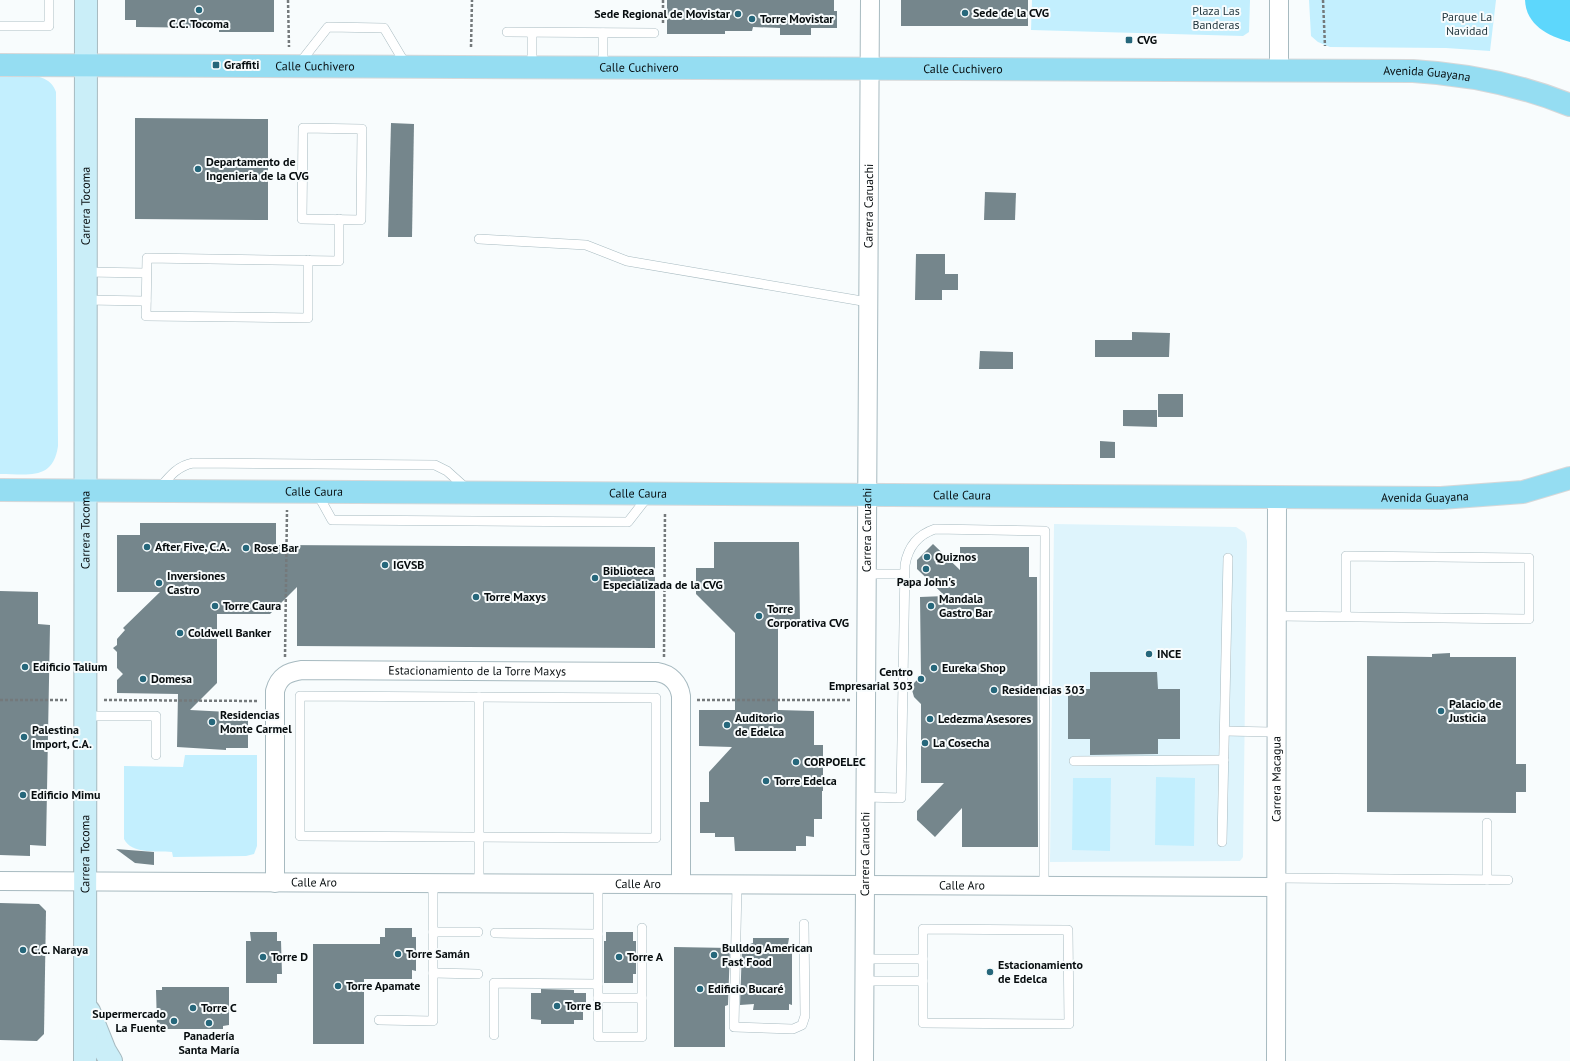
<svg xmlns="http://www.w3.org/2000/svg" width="1570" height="1061" font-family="'PT Sans',sans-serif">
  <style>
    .built { fill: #def4fc }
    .green { fill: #c3effe }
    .forest { fill: #5dd7fc }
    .building { fill: #75868c }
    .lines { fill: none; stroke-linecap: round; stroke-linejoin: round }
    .lane-casing { stroke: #a7bac0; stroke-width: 10 }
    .street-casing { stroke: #a7bac0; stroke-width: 20 }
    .secondary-casing { stroke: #a7bac0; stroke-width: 24 }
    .primary-casing { stroke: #d7d8d9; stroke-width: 24 }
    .path { stroke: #74797b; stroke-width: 2.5; stroke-dasharray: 3 2; stroke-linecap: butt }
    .lane { stroke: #fff; stroke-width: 9 }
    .street { stroke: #fff; stroke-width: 18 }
    .secondary { stroke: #caeef8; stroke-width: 22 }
    .primary { stroke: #95ddf2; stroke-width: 22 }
    .poi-dot { fill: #26677b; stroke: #f8fcfd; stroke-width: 1.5 }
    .labels { text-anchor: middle; stroke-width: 4; stroke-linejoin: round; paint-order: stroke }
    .park-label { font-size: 12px; fill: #1f343c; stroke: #f8fcfd }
    .poi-label { font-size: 12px; font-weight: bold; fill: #070d0f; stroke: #f8fcfd; text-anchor: start }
    .street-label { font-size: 12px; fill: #070d0f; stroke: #f8fcfd }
  </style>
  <rect width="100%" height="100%" fill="#f8fcfd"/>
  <path class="built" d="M1054 524 1236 527 1245 533 1247 541 1243 857 1240 861 1050 862Z"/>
  <g class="green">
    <path d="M1032 0H1250L1249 32 1243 36 1031 30Z"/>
    <path d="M1309 0H1496L1490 51 1446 48 1330 47 1318 42 1311 36Z"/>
    <path d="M0 75C19 76 49 70 56 92L58 446C53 481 28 474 0 474Z"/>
    <path d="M185 755H257V846L254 854 246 856 173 857 172 852C157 851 131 854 124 839V766L183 767Z"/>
    <path d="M1156 777 1195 778 1194 846 1155 845Z"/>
    <path d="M1073 778H1111L1110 851 1072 850Z"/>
  </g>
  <path class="forest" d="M1525 0H1570V42C1548 36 1526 25 1525 0Z"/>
  <g class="building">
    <path d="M125 0H274V32H219V28L136 27V20H125Z"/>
    <path d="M667 0H834V11H837V28H811V35H780V28L753 27 752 31H725V34H667Z"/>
    <rect x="901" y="0" width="127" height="26"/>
    <path d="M135 118 268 119V220L135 219Z"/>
    <path d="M391 123 414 124 412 237H388Z"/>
    <path d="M985 192 1016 193 1015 220H984Z"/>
    <path d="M916 254H945V274H958V290H942V300H915Z"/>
    <path d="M1132 332 1170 333 1169 357H1095V340H1132Z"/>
    <path d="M980 351 1013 352V369H979Z"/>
    <rect x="1158" y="394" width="25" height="23"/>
    <path d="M1123 410H1157V427L1123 426Z"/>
    <path d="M1100 441 1115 442V458H1100Z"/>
    <path d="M140 523H276V545L655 547V648L297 646V587L270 614H217V683L190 710 248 713V748H226V750L177 747 178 694 117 693V680L123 674 117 668V652L113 648 117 645V639L125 630 123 628 160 592H117V535H140Z"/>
    <path d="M714 542H799L800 628H778V710L814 711V745H823V791H822V819H814V837L806 836V846H796V851H735L734 837H715V833H700V802H709V772L732 747 699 746V710H735V633L696 594V568H714Z"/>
    <path d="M933 544 960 570V547H1029V577H1037L1038 847H962V808L935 837 917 820V811L944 783H921V704L914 697 912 690 914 683 921 676 920 597 945 596 917 569V560Z"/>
    <path d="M0 591 38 592V624L50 625 46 846 30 845V856L0 855Z"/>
    <path d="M1450 653V657H1516V764H1526V792H1516V813L1367 812V656L1432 657V654Z"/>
    <path d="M1090 672H1157L1158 689H1180V739H1158V754L1090 755V739H1068V689H1090Z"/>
    <path d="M116 849 154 852V865L135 863Z"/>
    <path d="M0 903 39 904 46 911 44 1034 37 1041 0 1040Z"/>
    <path d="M385 928H412V937H416V971L412 970V979H364V1044H313V944H380V937H385Z"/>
    <path d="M250 932H277V941H281L282 974H277V983H246V941H251Z"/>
    <path d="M606 932H633V941H636V974H633V983H604V941H606Z"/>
    <path d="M753 938H789L788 944H792V1005L789 1004V1010H753L754 1004 740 1005 742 948 750 947V944L753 943Z"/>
    <path d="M674 947 730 948 728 1005 725 1006V1047H674Z"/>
    <path d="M162 987H229V1025L223 1026V1029H162V1025H157L156 990H162Z"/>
    <path d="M541 989 574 990V993H586V1010L583 1011V1020H574V1024H541V1020L531 1019V993H541Z"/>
  </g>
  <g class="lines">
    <defs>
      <g id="lane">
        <path d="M0 26H49V0"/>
        <path d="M507 32 654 33"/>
        <path d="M532 33V67"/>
        <path d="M299 64 328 27 384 28 406 65"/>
        <path d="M603 67V33"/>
        <path d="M303 128 362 129 361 220 302 219Z"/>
        <path d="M479 239 586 245 627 261 868 302"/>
        <path d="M308 260V318L146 316 147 258 339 261V219"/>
        <path d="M86 272 146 273"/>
        <path d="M86 300 146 301"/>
        <path d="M159 489C169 477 177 466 193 463L435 465 447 471 467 489"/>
        <path d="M317 493 332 520 628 522 649 495"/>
        <path d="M867 574H904"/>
        <path d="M1277 616 1529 619V558L1346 556V617"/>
        <path d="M300 696 656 698V838L300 836Z"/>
        <path d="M479 697V884"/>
        <path d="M85 716H156V755"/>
        <path d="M1225 731 1276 732"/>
        <path d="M1074 761 1224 760"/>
        <path d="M866 797 901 798 905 565C908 547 917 535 935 529L1045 531 1044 886"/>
        <path d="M1487 823V880"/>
        <path d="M1222 842 1228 558"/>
        <path d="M1276 878 1508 880"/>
        <path d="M598 884V1037H642V928"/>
        <path d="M737 885 734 1027 793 1029 802 1025 805 1016 804 924"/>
        <path d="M923 929 1068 930 1069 1024 923 1023Z"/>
        <path d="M433 932H478"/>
        <path d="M495 933 598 934"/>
        <path d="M865 959H923"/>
        <path d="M433 973 478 974"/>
        <path d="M865 981H923"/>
        <path d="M598 998H642"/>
        <path d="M379 1020 433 1021V883"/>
        <path d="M494 1035V983L598 984"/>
      </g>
      <g id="street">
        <path d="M1279 71V0"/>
        <path id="s1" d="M0 881 1276 887"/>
        <path id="s2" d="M275 883V691C279 676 288 672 302 670L657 672C670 674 679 683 681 696V884"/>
        <path id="s3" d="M864 1061 870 0"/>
        <path id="s4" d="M1276 1061 1277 496"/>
      </g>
      <g id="secondary">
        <path d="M89 1011 105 1051 111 1061"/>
        <path id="s5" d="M85 1061 86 0"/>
      </g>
      <g id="primary">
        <path id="s6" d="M0 65 1413 71C1466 74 1520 85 1570 105"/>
        <path id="s7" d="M0 490 1441 498 1523 492 1570 478"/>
      </g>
    </defs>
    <use href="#lane" class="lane-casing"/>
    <use href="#street" class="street-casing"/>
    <use href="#secondary" class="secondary-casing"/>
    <use href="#primary" class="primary-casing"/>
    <g class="path">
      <path d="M288 0 289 47"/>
      <path d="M663 0V23"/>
      <path d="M1323 0 1325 46"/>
      <path d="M471 47 472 0"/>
      <path d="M285 657 287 510"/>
      <path d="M664 657 665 512"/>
      <path d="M0 700H67"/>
      <path d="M104 700 257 701"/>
      <path d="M697 700H850"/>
    </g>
    <use href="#lane" class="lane"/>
    <use href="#street" class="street"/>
    <use href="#secondary" class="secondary"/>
    <use href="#primary" class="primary"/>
  </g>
  <g class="poi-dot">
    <circle cx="199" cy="10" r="4"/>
    <circle cx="965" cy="13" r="4"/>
    <circle cx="738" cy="14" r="4"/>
    <circle cx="752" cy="19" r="4"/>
    <rect x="1125" y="36" width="8" height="8" rx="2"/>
    <rect x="212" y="61" width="8" height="8" rx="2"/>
    <circle cx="198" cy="169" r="4"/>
    <circle cx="147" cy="547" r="4"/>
    <circle cx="246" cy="548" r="4"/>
    <circle cx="927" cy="557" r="4"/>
    <circle cx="385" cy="565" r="4"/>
    <circle cx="926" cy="569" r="4"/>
    <circle cx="595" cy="578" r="4"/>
    <circle cx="159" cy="583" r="4"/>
    <circle cx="476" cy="597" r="4"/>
    <circle cx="215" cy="606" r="4"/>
    <circle cx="931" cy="606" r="4"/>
    <circle cx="759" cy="616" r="4"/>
    <circle cx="180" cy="633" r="4"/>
    <circle cx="1149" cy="654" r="4"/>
    <circle cx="25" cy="667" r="4"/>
    <circle cx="934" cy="668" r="4"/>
    <circle cx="143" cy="679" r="4"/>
    <circle cx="921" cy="679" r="4"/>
    <circle cx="994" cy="690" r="4"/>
    <circle cx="1441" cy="711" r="4"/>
    <circle cx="930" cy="719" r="4"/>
    <circle cx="212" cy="722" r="4"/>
    <circle cx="727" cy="725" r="4"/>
    <circle cx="24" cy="737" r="4"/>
    <circle cx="925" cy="743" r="4"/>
    <circle cx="796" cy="762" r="4"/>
    <circle cx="766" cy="781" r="4"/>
    <circle cx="23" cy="795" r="4"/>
    <circle cx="23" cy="950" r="4"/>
    <circle cx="398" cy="954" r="4"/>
    <circle cx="714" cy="955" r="4"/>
    <circle cx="263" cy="957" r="4"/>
    <circle cx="619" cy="957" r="4"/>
    <circle cx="990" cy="972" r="4"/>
    <circle cx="338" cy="986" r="4"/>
    <circle cx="700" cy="989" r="4"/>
    <circle cx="557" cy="1006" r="4"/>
    <circle cx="193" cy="1008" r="4"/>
    <circle cx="174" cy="1021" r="4"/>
    <circle cx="209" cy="1023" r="4"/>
  </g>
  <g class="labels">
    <g class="park-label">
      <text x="1216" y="15">Plaza Las<tspan x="1216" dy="14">Banderas</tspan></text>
      <text x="1467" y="21">Parque La<tspan x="1467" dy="14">Navidad</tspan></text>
    </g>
    <g class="poi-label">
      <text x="973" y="17">Sede de la CVG</text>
      <text x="730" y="18" text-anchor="end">Sede Regional de Movistar</text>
      <text x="760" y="23">Torre Movistar</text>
      <text x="199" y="28" text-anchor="middle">C.C. Tocoma</text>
      <text x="1137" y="44">CVG</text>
      <text x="224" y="69">Graffiti</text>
      <text x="206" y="166">Departamento de<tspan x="206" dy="14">Ingeniería de la CVG</tspan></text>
      <text x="155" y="551">After Five, C.A.</text>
      <text x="254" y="552">Rose Bar</text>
      <text x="935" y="561">Quiznos</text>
      <text x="393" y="569">IGVSB</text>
      <text x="603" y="575">Biblioteca<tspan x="603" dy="14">Especializada de la CVG</tspan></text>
      <text x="167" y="580">Inversiones<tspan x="167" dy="14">Castro</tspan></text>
      <text x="926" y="586" text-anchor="middle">Papa John's</text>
      <text x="484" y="601">Torre Maxys</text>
      <text x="939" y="603">Mandala<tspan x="939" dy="14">Gastro Bar</tspan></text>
      <text x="223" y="610">Torre Caura</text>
      <text x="767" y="613">Torre<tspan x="767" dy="14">Corporativa CVG</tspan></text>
      <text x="188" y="637">Coldwell Banker</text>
      <text x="1157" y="658">INCE</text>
      <text x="33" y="671">Edificio Talium</text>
      <text x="942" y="672">Eureka Shop</text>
      <text x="913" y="676" text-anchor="end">Centro<tspan x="913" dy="14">Empresarial 303</tspan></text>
      <text x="151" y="683">Domesa</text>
      <text x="1002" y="694">Residencias 303</text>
      <text x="1449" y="708">Palacio de<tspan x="1449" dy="14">Justicia</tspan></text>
      <text x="220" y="719">Residencias<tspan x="220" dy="14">Monte Carmel</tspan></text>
      <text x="735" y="722">Auditorio<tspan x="735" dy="14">de Edelca</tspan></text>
      <text x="938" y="723">Ledezma Asesores</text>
      <text x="32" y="734">Palestina<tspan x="32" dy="14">Import, C.A.</tspan></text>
      <text x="933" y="747">La Cosecha</text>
      <text x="804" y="766">CORPOELEC</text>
      <text x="774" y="785">Torre Edelca</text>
      <text x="31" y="799">Edificio Mimu</text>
      <text x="722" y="952">Bulldog American<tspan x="722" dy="14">Fast Food</tspan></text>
      <text x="31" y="954">C.C. Naraya</text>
      <text x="406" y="958">Torre Samán</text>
      <text x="271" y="961">Torre D</text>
      <text x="627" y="961">Torre A</text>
      <text x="998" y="969">Estacionamiento<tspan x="998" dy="14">de Edelca</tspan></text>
      <text x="346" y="990">Torre Apamate</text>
      <text x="708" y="993">Edificio Bucaré</text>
      <text x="565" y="1010">Torre B</text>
      <text x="201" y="1012">Torre C</text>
      <text x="166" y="1018" text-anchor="end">Supermercado<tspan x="166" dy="14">La Fuente</tspan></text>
      <text x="209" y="1040" text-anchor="middle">Panadería<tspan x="209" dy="14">Santa María</tspan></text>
    </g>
    <g class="street-label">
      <text dy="4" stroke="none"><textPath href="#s6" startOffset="315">Calle Cuchivero</textPath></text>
      <text dy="4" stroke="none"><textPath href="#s6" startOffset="639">Calle Cuchivero</textPath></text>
      <text dy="4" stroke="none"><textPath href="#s6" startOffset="963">Calle Cuchivero</textPath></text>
      <text dy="4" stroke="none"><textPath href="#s6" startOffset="1427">Avenida Guayana</textPath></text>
      <text dy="4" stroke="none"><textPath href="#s5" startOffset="855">Carrera Tocoma</textPath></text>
      <text dy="4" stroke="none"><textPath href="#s3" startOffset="855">Carrera Caruachi</textPath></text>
      <text dy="4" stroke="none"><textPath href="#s7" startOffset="314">Calle Caura</textPath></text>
      <text dy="4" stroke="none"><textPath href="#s7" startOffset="638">Calle Caura</textPath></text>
      <text dy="4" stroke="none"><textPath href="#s7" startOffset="962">Calle Caura</textPath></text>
      <text dy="4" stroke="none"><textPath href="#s7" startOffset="1425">Avenida Guayana</textPath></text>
      <text dy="4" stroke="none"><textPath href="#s5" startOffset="531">Carrera Tocoma</textPath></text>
      <text dy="4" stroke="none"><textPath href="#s3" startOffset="531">Carrera Caruachi</textPath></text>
      <text dy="4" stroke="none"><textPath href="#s2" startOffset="404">Estacionamiento de la Torre Maxys</textPath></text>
      <text dy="4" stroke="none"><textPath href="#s4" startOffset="282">Carrera Macagua</textPath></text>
      <text dy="4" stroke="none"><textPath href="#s5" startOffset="207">Carrera Tocoma</textPath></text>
      <text dy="4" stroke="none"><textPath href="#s3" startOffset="207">Carrera Caruachi</textPath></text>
      <text dy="4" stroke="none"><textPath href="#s1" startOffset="314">Calle Aro</textPath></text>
      <text dy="4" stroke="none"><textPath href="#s1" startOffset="638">Calle Aro</textPath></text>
      <text dy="4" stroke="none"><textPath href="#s1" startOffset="962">Calle Aro</textPath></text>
    </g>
  </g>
</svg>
